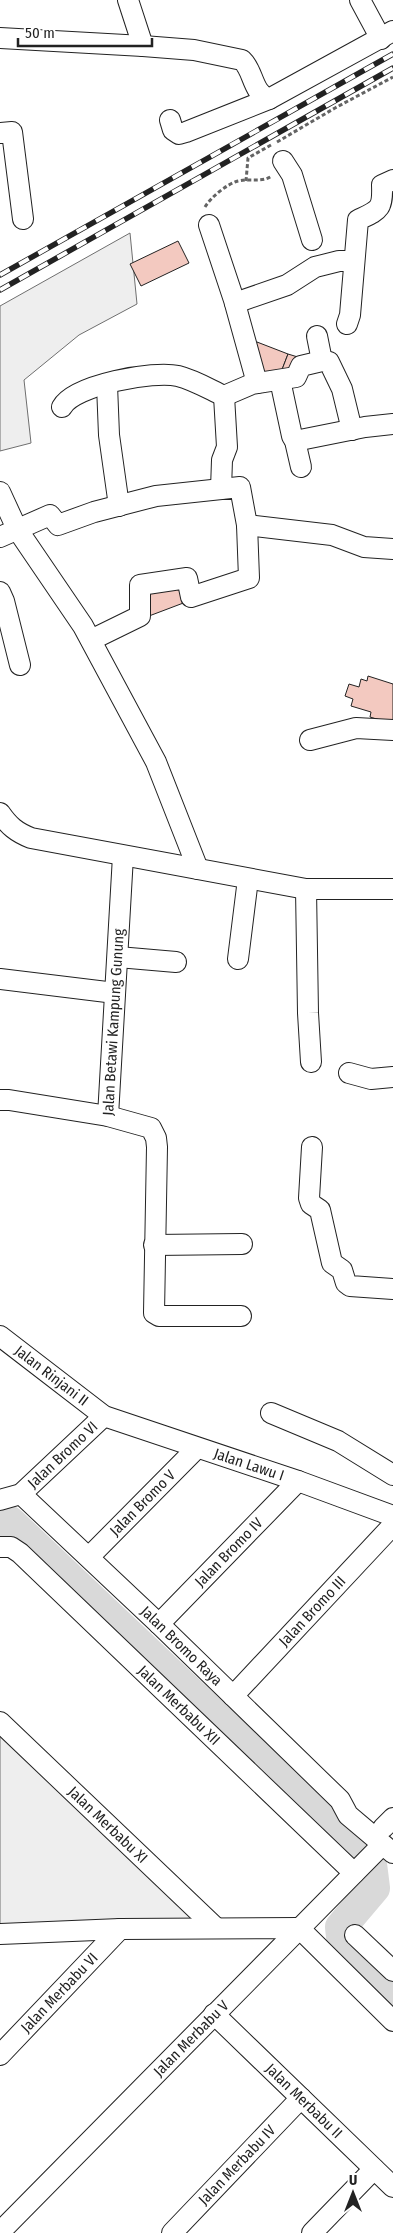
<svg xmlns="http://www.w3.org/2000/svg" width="393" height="2233" font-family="'Fira Sans Condensed',sans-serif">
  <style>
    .green { fill: #eee; stroke: #6f6f6f }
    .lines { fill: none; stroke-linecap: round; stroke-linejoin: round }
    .river { stroke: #d9d9d9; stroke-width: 32 }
    .building { fill: #f3c9c0; stroke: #222 }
    .minor-casing { stroke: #222; stroke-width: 22 }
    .path { stroke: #646464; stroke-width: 3; stroke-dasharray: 4 2.5; stroke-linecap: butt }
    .minor { stroke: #fff; stroke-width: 20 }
    .rail-casing { stroke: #222; stroke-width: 5.5 }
    .rail { stroke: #fff; stroke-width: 4; stroke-dasharray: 11; stroke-linecap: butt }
    .labels { text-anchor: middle; stroke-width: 4; stroke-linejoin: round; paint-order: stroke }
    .street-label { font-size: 15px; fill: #222; stroke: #fff }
  </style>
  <rect width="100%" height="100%" fill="#fff"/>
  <g class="green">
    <path d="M130 233 137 304 79 335 24 380 31 443 0 451V306Z"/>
    <path d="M0 1735 197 1919 0 1928Z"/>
  </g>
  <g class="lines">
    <path class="river" d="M0 1525 10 1522 371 1864 374 1888 341 1927 343 1946 393 1995"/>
  </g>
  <g class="building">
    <path d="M178 241 189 263 141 286 130 264Z"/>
    <path d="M257 342 288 354 278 380 253 367 251 359Z"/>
    <path d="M288 354 301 358 278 380Z"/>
    <path d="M183 581 186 602 149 616 143 587Z"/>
    <path d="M368 676 393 684V724L370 717 371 712 351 706 353 699 345 696 349 684 359 687 361 679 367 681Z"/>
  </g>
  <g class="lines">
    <defs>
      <g id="minor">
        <path d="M128 0 143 46"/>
        <path d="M360 0 381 39"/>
        <path d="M0 38 143 46 194 50 242 60C254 71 252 93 269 99"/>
        <path d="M170 120 173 130 179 134 186 132 269 99 393 31"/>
        <path d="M0 133 12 132 23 219"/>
        <path d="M283 161 292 175 312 240"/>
        <path d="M209 225 234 300 257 383"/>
        <path d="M235 303 287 285 315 267 339 261H354"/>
        <path d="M347 324 350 315 358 220C379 210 383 210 382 185L393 180"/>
        <path d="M317 336 322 361"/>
        <path d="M280 380 292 436 295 441 301 467"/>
        <path d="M107 385 109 435 119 506"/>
        <path d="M62 407C74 385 154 370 178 376 194 380 209 389 224 396L252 384 296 377 301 366 322 361 329 362 342 389 352 430"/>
        <path d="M295 441 365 427 393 424"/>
        <path d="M221 489 222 460 227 447 224 396"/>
        <path d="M0 492 17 529 83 626 156 762 198 869"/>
        <path d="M247 525 332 535 364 547 393 549"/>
        <path d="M0 537 50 515 58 525 94 512 156 496 240 487 247 525 249 578 191 597 187 578 140 585V616L91 640"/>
        <path d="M0 592 4 601 20 665"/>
        <path d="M310 740 356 728 393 730"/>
        <path d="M0 813C9 826 16 832 31 838L306 889H393"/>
        <path d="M306 889 308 1013 311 1062"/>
        <path d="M118 957 176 962"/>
        <path d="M238 959 248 879"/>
        <path d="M0 979 115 993"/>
        <path d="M349 1073 371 1079 393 1077"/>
        <path d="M0 1100H9L108 1116 151 1128 156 1138 157 1147 154 1313 159 1316H241"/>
        <path id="s1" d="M108 1116 123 856"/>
        <path d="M312 1147 309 1198 311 1204 320 1210 332 1263 342 1270 346 1283 350 1286 393 1289"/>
        <path d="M154 1245 242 1244"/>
        <path id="s2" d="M0 1336 104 1416 298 1481 393 1516"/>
        <path d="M271 1413 338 1441 393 1475"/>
        <path id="s3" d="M21 1494 159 1624 340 1800 348 1815 393 1853"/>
        <path id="s4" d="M0 1500 21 1494 104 1416"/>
        <path id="s5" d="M0 1547H11L20 1553 354 1873"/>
        <path id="s6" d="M89 1557 197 1448"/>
        <path id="s7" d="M159 1624 298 1481"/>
        <path id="s8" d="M233 1696 393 1525"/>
        <path id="s9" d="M0 1722 216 1928"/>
        <path d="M383 1828 393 1818"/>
        <path d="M0 1934 120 1929 299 1928 393 2021"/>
        <path d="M355 1935 393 1971"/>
        <path id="s10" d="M214 2014 393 2187"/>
        <path id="s11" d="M0 2055 120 1929"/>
        <path id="s12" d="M0 2232 382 1845"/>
        <path id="s13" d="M172 2233 301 2098"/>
        <path d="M312 2233 374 2169"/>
      </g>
    </defs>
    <use href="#minor" class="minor-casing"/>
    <g class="path">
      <path d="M277 142 335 108 393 77"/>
      <path d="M246 181 248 158 271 145"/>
      <path d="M205 207C211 197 227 184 238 181 251 178 261 183 272 176"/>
    </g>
    <use href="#minor" class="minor"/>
    <defs>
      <g id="rail">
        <path d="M0 275 393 54"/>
        <path d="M0 290 393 68"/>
      </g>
    </defs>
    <use href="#rail" class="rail-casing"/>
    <use href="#rail" class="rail"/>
  </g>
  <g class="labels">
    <g class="street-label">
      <text dy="5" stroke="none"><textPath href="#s1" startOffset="94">Jalan Betawi Kampung Gunung</textPath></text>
      <text dy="5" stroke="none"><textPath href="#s2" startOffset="65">Jalan Rinjani II</textPath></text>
      <text dy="5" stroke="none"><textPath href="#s4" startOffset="79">Jalan Bromo VI</textPath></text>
      <text dy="5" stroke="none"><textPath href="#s2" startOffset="284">Jalan Lawu I</textPath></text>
      <text dy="5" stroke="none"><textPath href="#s6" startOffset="76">Jalan Bromo V</textPath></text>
      <text dy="5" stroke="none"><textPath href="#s7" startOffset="100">Jalan Bromo IV</textPath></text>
      <text dy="5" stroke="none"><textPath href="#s8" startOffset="116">Jalan Bromo III</textPath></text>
      <text dy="5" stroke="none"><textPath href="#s3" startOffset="221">Jalan Bromo Raya</textPath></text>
      <text dy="5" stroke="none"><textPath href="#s5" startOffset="242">Jalan Merbabu XII</textPath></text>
      <text dy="5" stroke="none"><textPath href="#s9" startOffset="149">Jalan Merbabu XI</textPath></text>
      <text dy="5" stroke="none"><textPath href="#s11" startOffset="86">Jalan Merbabu VI</textPath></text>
      <text dy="5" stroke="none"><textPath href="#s12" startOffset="272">Jalan Merbabu V</textPath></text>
      <text dy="5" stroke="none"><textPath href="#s10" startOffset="125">Jalan Merbabu II</textPath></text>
      <text dy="5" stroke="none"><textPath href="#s13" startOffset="94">Jalan Merbabu IV</textPath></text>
    </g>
  </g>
  <g transform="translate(353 2193)" stroke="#ffffff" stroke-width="4" paint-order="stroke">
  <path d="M0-4L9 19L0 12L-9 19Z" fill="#222222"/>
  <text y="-8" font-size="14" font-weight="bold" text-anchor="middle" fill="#222222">U</text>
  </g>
  <path d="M18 38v8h134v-8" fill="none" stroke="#222222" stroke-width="2.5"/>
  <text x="25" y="38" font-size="15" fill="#222222" stroke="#ffffff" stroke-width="4" paint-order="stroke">50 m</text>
</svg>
